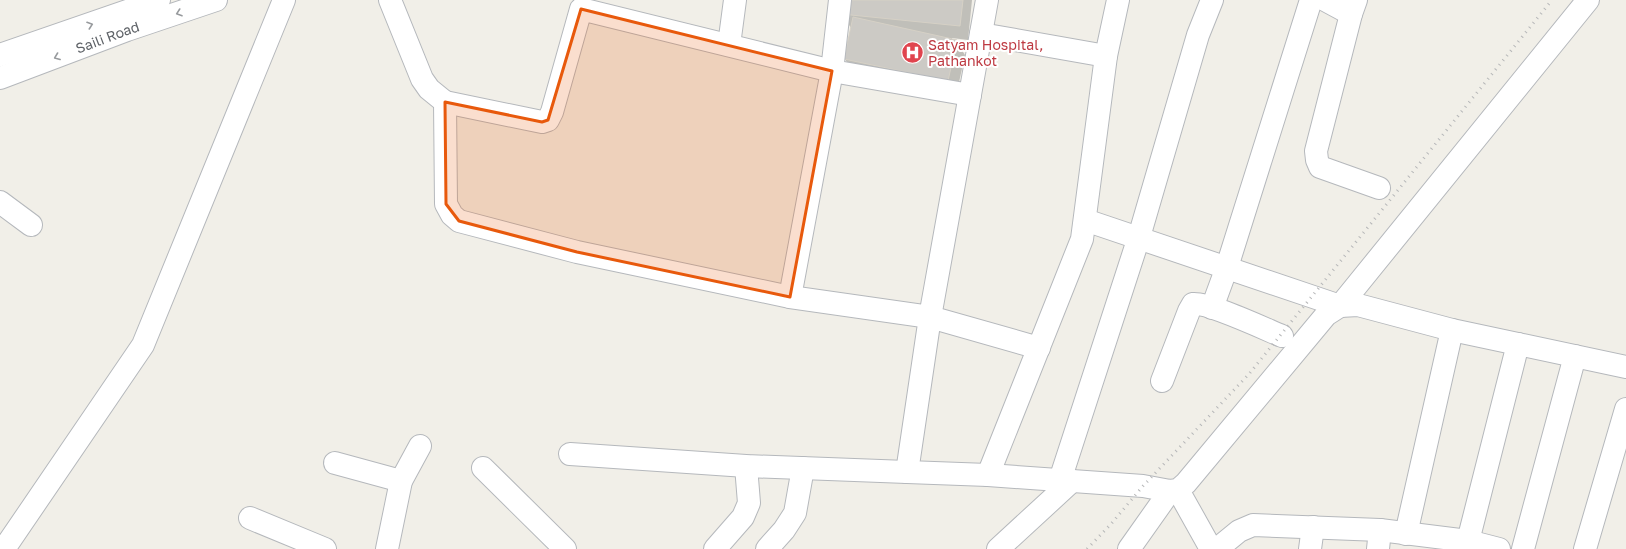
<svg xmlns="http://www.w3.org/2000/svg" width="1626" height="549" font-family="'Golos Text',sans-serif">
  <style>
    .shadow { fill: #0003 }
    .building { fill: #cccac5; stroke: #d6d1c6 }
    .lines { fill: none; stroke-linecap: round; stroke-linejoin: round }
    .minor-casing { stroke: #b5b8bc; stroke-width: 24 }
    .minor { stroke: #fff; stroke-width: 22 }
    .rail { stroke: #b6b7b8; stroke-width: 3; stroke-dasharray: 1 5; stroke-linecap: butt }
    .oneway { stroke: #979a9d }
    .marked { fill: #e8590c; fill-opacity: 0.2; stroke: #e8590c; stroke-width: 3; stroke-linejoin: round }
    .labels { text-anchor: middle; stroke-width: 4; stroke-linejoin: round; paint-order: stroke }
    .street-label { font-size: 14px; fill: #5f6368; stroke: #fff }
    .health-label { font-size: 14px; fill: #be3a42; stroke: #fff; text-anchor: start }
  </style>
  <rect width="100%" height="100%" fill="#f1efe8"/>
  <path class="shadow" d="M844 0H972L968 40 952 38V40L956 41 965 55 956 96 854 74 845 59 851 28 842 14Z"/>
  <g class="building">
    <path d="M843 0H963L960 26 841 14Z"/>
    <path d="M853 17 957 40 948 81 844 59Z"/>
  </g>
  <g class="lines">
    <defs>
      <g id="minor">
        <path d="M390 0 422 79 429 89 445 102 446 204 452 215 459 221 577 252 790 297 930 317 1039 348"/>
        <path d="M987 0 930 317 907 472 988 475 1143 486 1170 491 1178 490 1186 483 1326 315 1340 306 1358 305 1452 330 1626 367"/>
        <path d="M1325 0 1351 14"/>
        <path d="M1356 0 1351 14 1316 151 1317 160 1320 167 1379 188"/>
        <path d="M981 34 1106 56"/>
        <path d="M729 45 735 0"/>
        <path d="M0 55 159 0"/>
        <path id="s1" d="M0 78 127 30 216 0"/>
        <path d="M445 102 542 122 548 120 552 112 581 9 832 71 970 95"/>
        <path d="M0 202 31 225"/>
        <path d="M1085 220 1340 306 1588 0"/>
        <path d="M790 297 832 71 840 0"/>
        <path d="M1212 308 1227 267 1311 0"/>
        <path d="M1162 381 1189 311 1193 304C1207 302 1265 329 1282 336"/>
        <path d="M570 454 746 466 907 472"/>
        <path d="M335 463 401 481"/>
        <path d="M483 468 565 549"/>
        <path d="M988 475 1082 239 1106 56 1118 0"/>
        <path d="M1060 480 1139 237 1198 35 1212 0"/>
        <path d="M1178 490 1211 549"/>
        <path d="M250 518 325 549"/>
        <path d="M1406 534 1452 330"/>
        <path d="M4 549 143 345 284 0"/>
        <path d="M387 549 401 481 420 446"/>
        <path d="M715 549 743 517 749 503 746 466"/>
        <path d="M767 549 784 530 795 513 803 468"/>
        <path d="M998 549 1072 481"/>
        <path d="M1129 549 1170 491"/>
        <path d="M1217 549 1239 531 1253 525 1380 530 1468 541 1499 549"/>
        <path d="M1310 549 1313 527"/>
        <path d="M1378 549 1380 530"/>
        <path d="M1466 549 1518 344"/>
        <path d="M1523 549 1575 356"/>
        <path d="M1585 549 1626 409"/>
      </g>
    </defs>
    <use href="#minor" class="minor-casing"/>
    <use href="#minor" class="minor"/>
    <path class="rail" d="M1087 549 1111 524 1143 486 1249 374 1552 0"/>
  </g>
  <defs><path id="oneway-chevron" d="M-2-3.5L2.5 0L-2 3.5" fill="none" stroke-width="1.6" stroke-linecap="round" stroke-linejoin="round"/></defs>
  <g class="oneway">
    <use href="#oneway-chevron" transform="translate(179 13) rotate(161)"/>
    <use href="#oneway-chevron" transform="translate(90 25) rotate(-19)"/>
    <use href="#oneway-chevron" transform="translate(57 57) rotate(159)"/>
  </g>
  <path class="marked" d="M581 9 832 71 790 297 577 252 459 221 446 204 445 102 542 122 548 120Z"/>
  <defs>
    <symbol id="hospital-disc" viewBox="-11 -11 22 22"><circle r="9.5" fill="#e0444e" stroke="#fff"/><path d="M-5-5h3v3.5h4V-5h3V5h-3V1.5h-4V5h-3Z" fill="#fff"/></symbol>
  </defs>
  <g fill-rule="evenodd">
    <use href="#hospital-disc" x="900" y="40" width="25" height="25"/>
  </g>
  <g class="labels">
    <g class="street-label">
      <text dy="5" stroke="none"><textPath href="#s1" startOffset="115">Saili Road</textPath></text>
    </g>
    <g class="health-label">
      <text x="928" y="50">Satyam Hospital,<tspan x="928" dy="16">Pathankot</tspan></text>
    </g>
  </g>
</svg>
